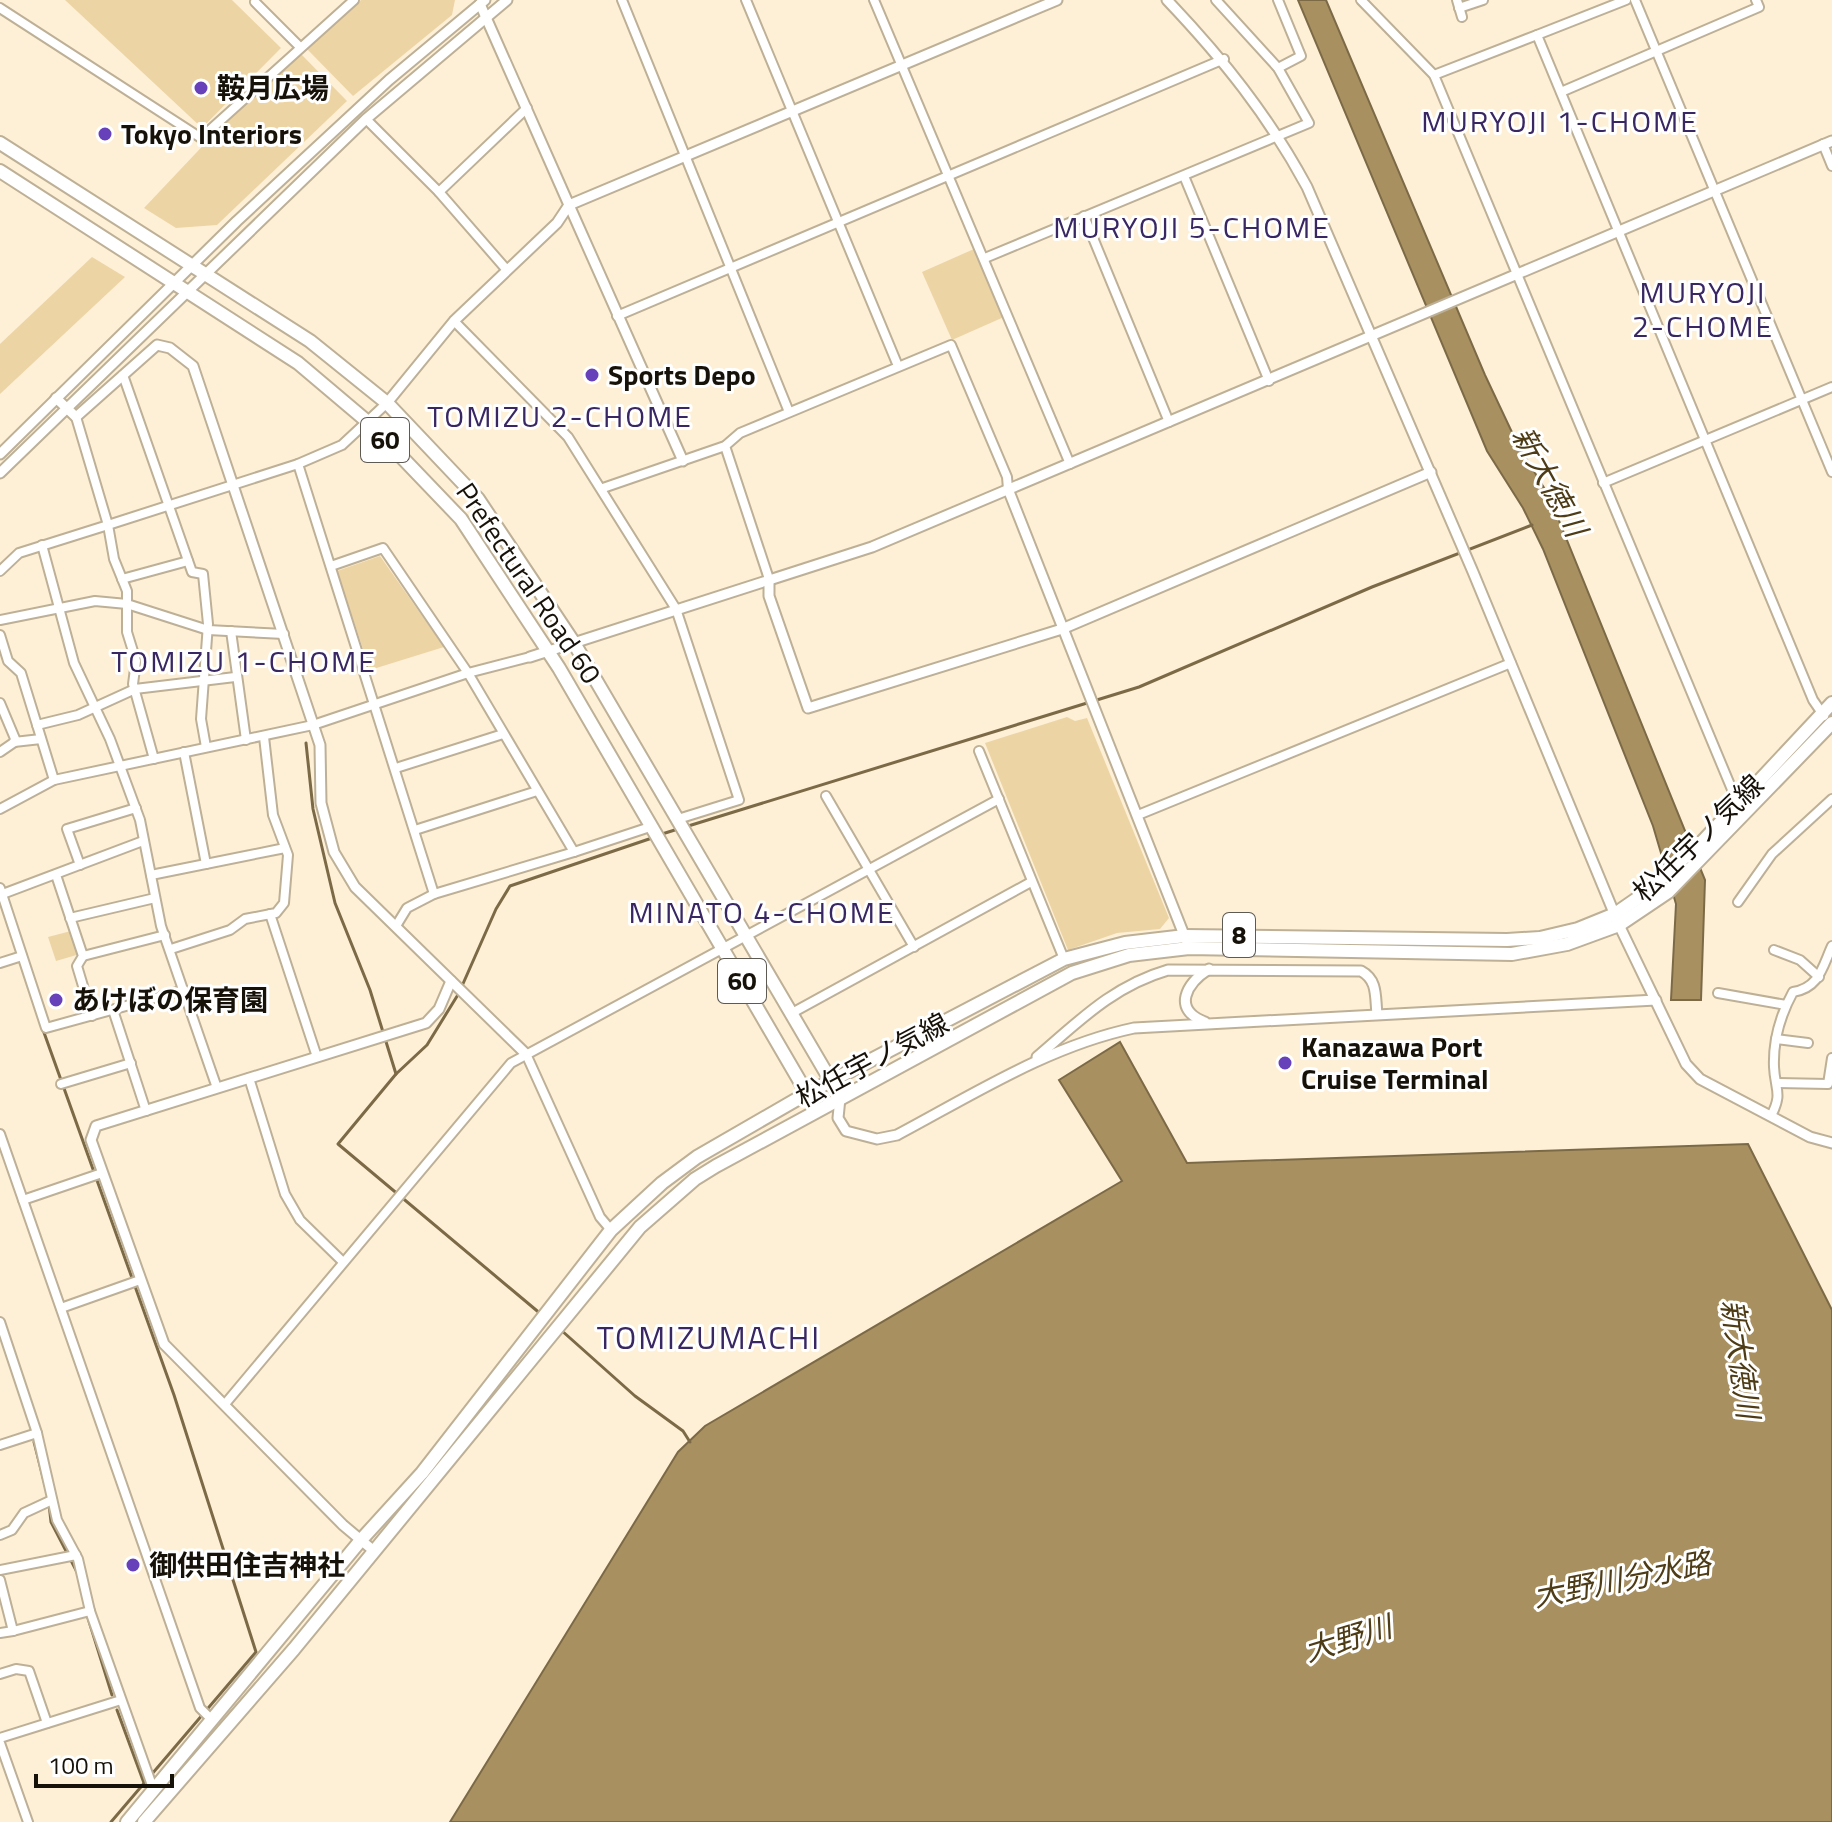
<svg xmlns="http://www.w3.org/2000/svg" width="1832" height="1822" font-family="'Titillium Web','Noto Sans JP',sans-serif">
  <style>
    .green { fill: #edd4a5 }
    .water { fill: #a89061; stroke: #7c6a47; stroke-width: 2 }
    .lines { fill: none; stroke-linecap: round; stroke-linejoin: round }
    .stream { stroke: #7c6a47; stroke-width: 3 }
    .minor-casing { stroke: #bdb097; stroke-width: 12 }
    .tertiary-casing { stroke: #bdb097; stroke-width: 13 }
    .primary-casing { stroke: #bdb097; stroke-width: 16 }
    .minor { stroke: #fff; stroke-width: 8 }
    .tertiary { stroke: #fff; stroke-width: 9 }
    .primary { stroke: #fff; stroke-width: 12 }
    .poi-dot { fill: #6741b9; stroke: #fff; stroke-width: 3 }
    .labels { text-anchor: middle; stroke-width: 6; stroke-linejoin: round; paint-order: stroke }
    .shield { fill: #fff; stroke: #5d5953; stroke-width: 2 }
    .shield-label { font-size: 26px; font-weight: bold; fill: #171209 }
    .poi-label { font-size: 28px; font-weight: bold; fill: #171209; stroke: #fff; text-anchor: start }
    .street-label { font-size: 28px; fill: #171209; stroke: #fff }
    .neighbourhood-label { font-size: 30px; letter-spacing: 2px; fill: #382762; stroke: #fff }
    .water-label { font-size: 30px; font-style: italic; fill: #4e3c16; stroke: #fff }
    .quarter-label { font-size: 32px; letter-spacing: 2px; fill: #382762; stroke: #fff }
  </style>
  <rect width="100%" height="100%" fill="#fef0d6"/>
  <g class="green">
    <path d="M65 0H232L281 48 202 128Z"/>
    <path d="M361 0H455L452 15 353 96 307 49Z"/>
    <path d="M301 54 347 101 217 225 176 228 144 208 213 135Z"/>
    <path d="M974 249 1004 317 952 340 922 272Z"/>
    <path d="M92 257 125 277 0 394V344Z"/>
    <path d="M380 556 444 647 370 670 337 571Z"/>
    <path d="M1067 717 1075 721 1087 718 1169 918 1160 929 1117 933 1068 950 985 743Z"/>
    <path d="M71 931 80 954 56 961 48 937Z"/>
  </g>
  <g class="water">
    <path d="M1298 0H1326L1485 375 1518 445 1549 496 1705 880 1701 1000H1671L1676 904 1653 826 1543 549 1523 508 1487 451Z"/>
    <path d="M1120 1042 1187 1163 1748 1144 1832 1310V1822H450L678 1452 705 1426 1122 1181 1059 1080Z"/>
  </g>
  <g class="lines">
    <g class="stream">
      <path d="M306 743 313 809 335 903 370 990 396 1074"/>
      <path d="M685 827 1139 687 1372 587 1532 525"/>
      <path d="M662 834 678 829"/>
      <path d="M462 986 496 909 510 886 655 837"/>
      <path d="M459 993 427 1045 396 1074 338 1144 542 1315"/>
      <path d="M42 1027 174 1395 256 1652 111 1822"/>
      <path d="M561 1330 635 1396 683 1431 690 1442"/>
      <path d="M34 1442 46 1489"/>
      <path d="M49 1504 51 1522 78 1574"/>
      <path d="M88 1618 112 1695"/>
      <path d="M117 1710 144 1783"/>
    </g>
    <defs>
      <g id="minor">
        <path d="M622 0 789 412"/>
        <path d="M746 0 898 366"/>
        <path d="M874 0 1070 464"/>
        <path d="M1278 0 1301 56 1278 68"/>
        <path d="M1361 0 1434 75 1738 804"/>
        <path d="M1457 0 1462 17"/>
        <path d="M1626 0 1537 35 1813 700 1824 716"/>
        <path d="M1635 0 1832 472"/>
        <path d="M255 2 300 47"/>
        <path d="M0 8 201 138 354 0"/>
        <path d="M1459 8 1483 0"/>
        <path d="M1434 75 1537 35"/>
        <path d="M1561 92 1759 7 1756 0"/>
        <path d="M366 119 439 192 506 269"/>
        <path d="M1823 144 1832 166"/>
        <path d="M1184 176 1269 381"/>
        <path d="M439 192 527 108"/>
        <path d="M1084 216 1169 422"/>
        <path d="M985 258 1309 123 1278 68 1216 0"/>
        <path d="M617 316 1224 59"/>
        <path d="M454 321 568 437 676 609 739 800 678 819"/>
        <path d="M123 375 192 572 203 574 208 624 201 719 206 747"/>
        <path d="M725 446 769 579"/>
        <path d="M298 464 434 894"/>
        <path d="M1603 483 1832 387"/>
        <path d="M603 488 725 446 740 433 951 345 1007 477 1008 489"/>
        <path d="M42 545 74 663 110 739 140 820 161 926 217 1088"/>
        <path d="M331 566 383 548 468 673 574 852 434 894 407 908 396 926"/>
        <path d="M0 571 19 553 108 525 76 417"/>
        <path d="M122 579 188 561"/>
        <path d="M0 620 95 601 127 604 208 630 284 634"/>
        <path d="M231 631 246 740"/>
        <path d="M0 635 8 661 21 673 54 780"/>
        <path d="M0 703 16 741 0 752"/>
        <path d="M37 725 78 715 135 689 235 677"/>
        <path d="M14 742 41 739"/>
        <path d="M979 751 1064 959"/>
        <path d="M184 752 206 864"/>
        <path d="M154 759 133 684 136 661 127 632V591L114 559 108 525 298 464 342 445 387 403"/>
        <path d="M396 768 503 734"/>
        <path d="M826 796 914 947"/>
        <path d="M0 809 54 780 313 725 468 673 530 657"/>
        <path d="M1138 815 1511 663"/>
        <path d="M415 830 537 791"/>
        <path d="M574 852 650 827"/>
        <path d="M80 865 67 829 136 808"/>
        <path d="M56 875 83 956 77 966 92 1016"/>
        <path d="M151 875 285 848"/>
        <path d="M0 888 46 1028 184 990"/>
        <path d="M0 895 143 841"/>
        <path d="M1738 902 1772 854 1832 799"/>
        <path d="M270 914 317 1057"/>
        <path d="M70 918 155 898"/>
        <path d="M171 949 230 930 245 919 276 913 284 903 288 855 273 815 264 737"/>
        <path d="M1774 950 1800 960 1819 977"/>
        <path d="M83 956 165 935"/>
        <path d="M0 963 22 956"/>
        <path d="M1718 993 1786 1005"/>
        <path d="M113 1010 146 1111"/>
        <path d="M792 1013 1031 882"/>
        <path d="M1776 1039 1808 1043"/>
        <path d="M526 1054 600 1217 611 1230"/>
        <path d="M249 1078 285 1194 300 1220 342 1261"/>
        <path d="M1777 1083 1828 1084 1832 1058"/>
        <path d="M61 1084 131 1063"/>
        <path d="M1771 1116C1783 1093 1775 1090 1774 1067 1773 1041 1781 1014 1793 992 1819 988 1822 968 1832 946"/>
        <path d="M0 1134 200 1708 212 1720"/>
        <path d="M23 1200 102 1173"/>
        <path d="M61 1308 140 1280"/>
        <path d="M0 1322 37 1433 57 1520 78 1559 90 1611 154 1791"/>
        <path d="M225 1404 511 1063 999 799"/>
        <path d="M0 1445 37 1433"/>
        <path d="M0 1535 12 1530 24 1513 52 1500"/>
        <path d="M0 1570 76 1555"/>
        <path d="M0 1580 13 1631 90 1611"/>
        <path d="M0 1633 13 1631"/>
        <path d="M0 1674 16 1669 29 1671 47 1723"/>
        <path d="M0 1738 121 1700"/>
        <path d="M0 1743 28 1822"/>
      </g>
      <g id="tertiary">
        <path d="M1167 0C1223 59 1268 115 1307 187L1473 572 1619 925 1686 1064 1700 1079 1810 1137 1832 1143"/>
        <path d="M56 398 76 417 157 345 170 348 193 366 320 745 321 803 334 852 355 887 526 1054"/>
        <path d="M387 403 454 321 557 223 569 205 480 4"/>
        <path d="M0 454 237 221 389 80 485 0"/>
        <path d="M683 461 569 205 1057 0"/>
        <path d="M0 473 366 119 507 0"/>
        <path d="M1008 489 1186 940"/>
        <path d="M769 579V596L808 708 1062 629 1431 472"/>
        <path d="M530 657 872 547 1832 141"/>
        <path d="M1205 1022C1171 1009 1187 983 1209 969"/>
        <path d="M1037 1057C1079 1021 1113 986 1168 970L1361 971C1378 980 1375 997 1377 1014"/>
        <path d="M840 1098 838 1118 846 1131 877 1139 897 1135C974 1094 1049 1046 1134 1028L1656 1000"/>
        <path d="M374 1551 343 1525 164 1344 91 1140 96 1126 426 1023 439 1009 451 981"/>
      </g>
      <g id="primary">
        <path d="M0 143 310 341 387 403 478 499 574 643 835 1088"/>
        <path d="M0 171 298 363 369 423 461 519 559 668 809 1097"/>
        <path d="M127 1822 361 1540 422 1473 611 1230 662 1183 697 1157 806 1094 1064 959 1125 943 1185 936 1507 940 1540 938 1578 929 1615 914 1641 896 1703 841 1832 703"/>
        <path d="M144 1822 294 1649 640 1227 695 1179 716 1166 1072 973 1129 955 1189 948 1512 954 1567 944 1619 925 1668 892 1832 723"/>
      </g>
    </defs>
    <use href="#minor" class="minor-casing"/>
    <use href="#tertiary" class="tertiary-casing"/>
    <use href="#primary" class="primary-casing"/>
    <use href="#minor" class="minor"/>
    <use href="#tertiary" class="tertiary"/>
    <use href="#primary" class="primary"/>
  </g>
  <g class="poi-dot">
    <circle cx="201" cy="88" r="8"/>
    <circle cx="105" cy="134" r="8"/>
    <circle cx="592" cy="375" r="8"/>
    <circle cx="56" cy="1000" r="8"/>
    <circle cx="1285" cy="1063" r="8"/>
    <circle cx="133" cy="1565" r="8"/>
  </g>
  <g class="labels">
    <g class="shield">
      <rect x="361" y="418" width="48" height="44" rx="6"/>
      <rect x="1223" y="913" width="32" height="44" rx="6"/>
      <rect x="718" y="959" width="48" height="44" rx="6"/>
    </g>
    <g class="shield-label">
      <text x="385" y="449">60</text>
      <text x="1239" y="944">8</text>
      <text x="742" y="990">60</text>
    </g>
    <g class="poi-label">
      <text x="217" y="98">鞍月広場</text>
      <text x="121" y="144">Tokyo Interiors</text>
      <text x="608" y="385">Sports Depo</text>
      <text x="72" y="1010">あけぼの保育園</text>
      <text x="1301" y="1057">Kanazawa Port<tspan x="1301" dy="32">Cruise Terminal</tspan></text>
      <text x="149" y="1575">御供田住吉神社</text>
    </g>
    <g class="street-label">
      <text transform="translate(529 583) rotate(56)" y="10">Prefectural Road 60</text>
      <text transform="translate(1698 838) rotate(-44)" y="10">松任宇ノ気線</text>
      <text transform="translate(872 1060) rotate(-28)" y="10">松任宇ノ気線</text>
    </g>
    <g class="neighbourhood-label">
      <text x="1560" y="132">MURYOJI 1-CHOME</text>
      <text x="1192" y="238">MURYOJI 5-CHOME</text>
      <text x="1703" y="303">MURYOJI<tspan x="1703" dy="34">2-CHOME</tspan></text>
      <text x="560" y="427">TOMIZU 2-CHOME</text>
      <text x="244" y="672">TOMIZU 1-CHOME</text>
      <text x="762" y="923">MINATO 4-CHOME</text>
    </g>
    <g class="water-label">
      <text transform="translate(1549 482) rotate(61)" y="10">新大徳川</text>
      <text transform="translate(1740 1359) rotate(82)" y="10">新大徳川</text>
      <text transform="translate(1622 1580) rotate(-11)" y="10">大野川分水路</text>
      <text transform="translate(1348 1639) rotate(-17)" y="10">大野川</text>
    </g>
    <g class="quarter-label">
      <text x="709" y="1349">TOMIZUMACHI</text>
    </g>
  </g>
  <path d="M36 1774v12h136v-12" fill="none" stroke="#171209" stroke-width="4"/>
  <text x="48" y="1774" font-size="24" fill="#171209" stroke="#ffffff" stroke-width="6" paint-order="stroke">100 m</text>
</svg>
